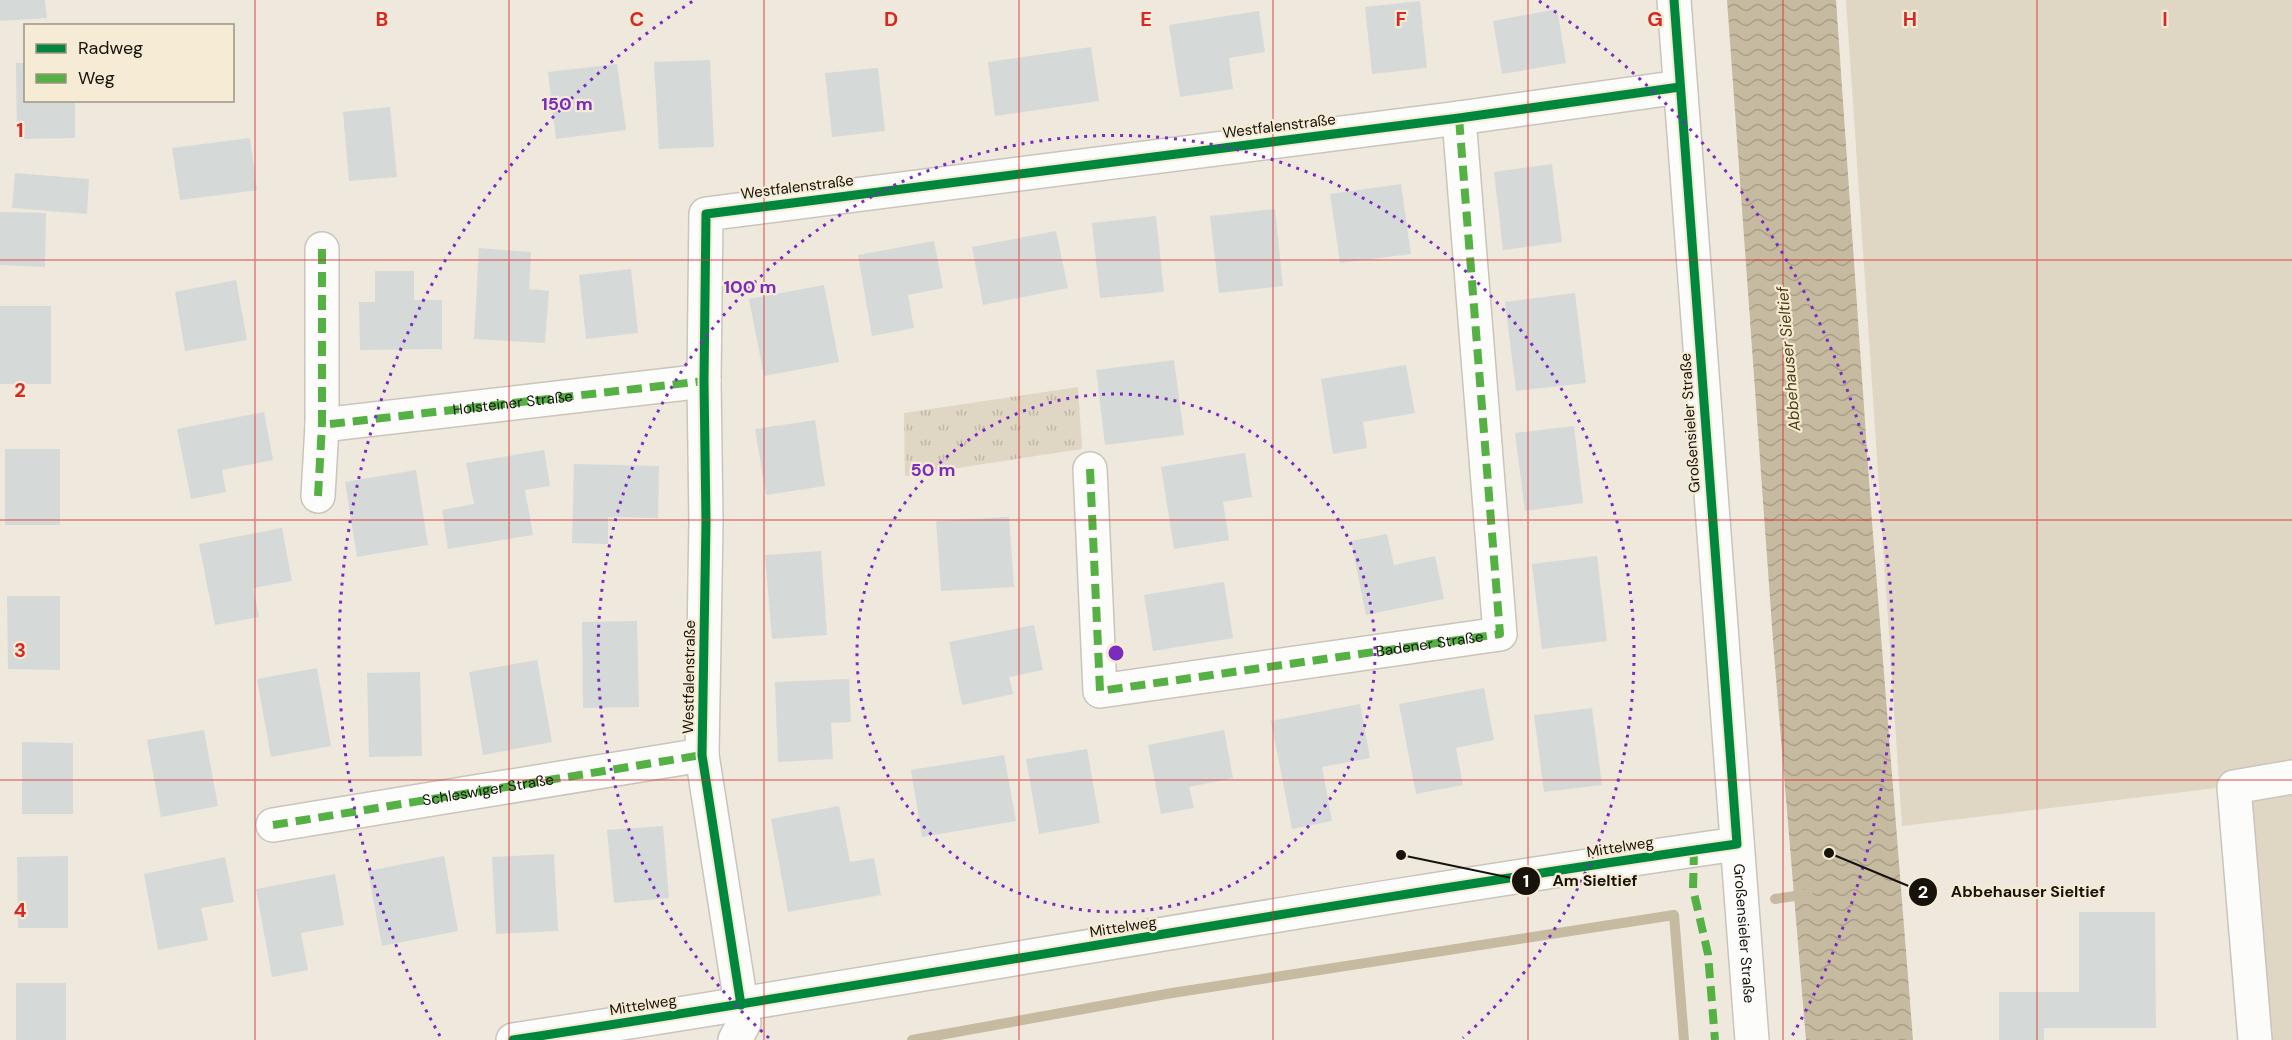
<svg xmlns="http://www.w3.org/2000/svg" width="2292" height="1040" font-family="'DM Sans',sans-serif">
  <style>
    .green { fill: #e0d6c4 }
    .park { fill: url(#park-tufts) }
    .water { fill: url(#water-waves) }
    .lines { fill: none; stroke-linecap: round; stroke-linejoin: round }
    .stream { stroke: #c6baa0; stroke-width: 10 }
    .building { fill: #d5dad8 }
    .minor-casing { stroke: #cac5bc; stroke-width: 36 }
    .minor { stroke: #fcfcfa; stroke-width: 33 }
    .quiet { stroke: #55b144; stroke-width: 8; stroke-dasharray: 15 8; stroke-linecap: butt }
    .cycleway-casing { stroke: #f6ebd5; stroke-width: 13 }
    .cycleway { stroke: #00873e; stroke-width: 9 }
    .grid { fill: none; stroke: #d62828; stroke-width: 1.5; stroke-opacity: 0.55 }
    .ring { fill: none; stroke: #7b2cbf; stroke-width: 3; stroke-dasharray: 3 6 }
    .labels { text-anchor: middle; stroke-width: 4.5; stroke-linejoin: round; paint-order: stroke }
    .street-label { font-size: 15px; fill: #17130b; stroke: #f6ebd5 }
    .water-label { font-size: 16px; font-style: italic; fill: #4d3c12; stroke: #f6ebd5 }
    .grid-label { font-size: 20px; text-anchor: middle; font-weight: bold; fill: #d62828; stroke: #f6ebd5; stroke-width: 4.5; stroke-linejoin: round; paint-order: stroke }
    .centre { fill: #7b2cbf; stroke: #f6ebd5; stroke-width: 3 }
    .ring-label { font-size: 18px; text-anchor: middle; font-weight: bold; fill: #7b2cbf; stroke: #f6ebd5; stroke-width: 4.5; stroke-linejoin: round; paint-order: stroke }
    .leader { fill: none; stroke: #17130b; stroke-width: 2 }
    .callout-dot { fill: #17130b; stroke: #f6ebd5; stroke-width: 2 }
    .mark-label { font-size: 18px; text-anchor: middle; font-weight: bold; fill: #fff }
    .callout-label { font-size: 16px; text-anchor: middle; font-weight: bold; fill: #17130b; stroke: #f6ebd5; stroke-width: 4.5; stroke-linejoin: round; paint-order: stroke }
  </style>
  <defs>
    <pattern id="park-tufts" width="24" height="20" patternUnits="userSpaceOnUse" patternTransform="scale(1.5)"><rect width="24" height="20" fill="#e0d6c4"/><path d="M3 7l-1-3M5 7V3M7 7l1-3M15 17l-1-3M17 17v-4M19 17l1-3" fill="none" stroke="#bfb7a7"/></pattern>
    <pattern id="water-waves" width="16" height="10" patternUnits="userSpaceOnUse" patternTransform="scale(1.5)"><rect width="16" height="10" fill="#c6baa0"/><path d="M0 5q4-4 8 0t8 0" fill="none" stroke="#a99f88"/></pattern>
  </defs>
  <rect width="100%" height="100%" fill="#eee8dd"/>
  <path class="green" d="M1846 0H2292V1040H2258L2241 785 1902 826Z"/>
  <path class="park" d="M1078 387 1082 449 905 476 904 413Z"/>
  <path class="water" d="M1727 0H1836L1871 509 1913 1040H1806L1774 654Z"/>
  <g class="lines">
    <g class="stream">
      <path d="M1775 899 1808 894"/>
      <path d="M912 1040 1172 993 1674 915 1684 1040"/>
    </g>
  </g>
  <g class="building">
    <path d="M0 0H45L47 18 0 21Z"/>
    <path d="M1420 1 1427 68 1372 74 1365 7Z"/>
    <path d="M1557 9 1566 63 1502 74 1493 21Z"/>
    <path d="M1259 11 1265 52 1229 58 1233 89 1180 97 1169 25Z"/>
    <path d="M1091 47 1099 101 995 116 988 62Z"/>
    <path d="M710 60 714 147 659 149 654 62Z"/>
    <path d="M16 63H26V100H75V138L17 139Z"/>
    <path d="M617 64 626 130 556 139 548 72Z"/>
    <path d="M878 68 885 131 832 137 825 73Z"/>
    <path d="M390 107 397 177 349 181 343 112Z"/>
    <path d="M250 138 257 190 180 200 172 148Z"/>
    <path d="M1552 164 1562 242 1503 250 1494 172Z"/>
    <path d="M15 173 89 179 87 214 12 208Z"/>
    <path d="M1401 184 1411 254 1340 263 1330 194Z"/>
    <path d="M1275 209 1283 286 1219 293 1210 216Z"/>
    <path d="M0 212 46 213 45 267 0 265Z"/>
    <path d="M1156 216 1164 292 1100 298 1092 223Z"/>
    <path d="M1056 231 1068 288 983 305 972 247Z"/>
    <path d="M934 241 943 288 908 295 914 328 872 336 858 255Z"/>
    <path d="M479 248 531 252 529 289 549 291 545 343 474 339Z"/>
    <path d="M631 269 638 333 586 339 579 275Z"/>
    <path d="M375 271H414V300H442V349L360 350 359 302H375Z"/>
    <path d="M236 280 247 340 185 351 175 292Z"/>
    <path d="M824 285 839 362 764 376 749 299Z"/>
    <path d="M1575 293 1586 383 1516 391 1505 302Z"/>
    <rect x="0" y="306" width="51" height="78"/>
    <path d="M1174 360 1184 435 1105 445 1096 370Z"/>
    <path d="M1406 365 1415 413 1363 422 1367 448 1333 454 1321 379Z"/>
    <path d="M264 412 273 460 222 470 226 492 191 499 177 429Z"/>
    <path d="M815 420 825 486 766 495 755 429Z"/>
    <path d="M1574 426 1583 503 1525 511 1515 433Z"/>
    <rect x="5" y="449" width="55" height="76"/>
    <path d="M544 450 550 486 525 490 533 535 448 549 442 510 474 504 466 463Z"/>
    <path d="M1245 453 1252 497 1223 502 1229 540 1174 549 1161 467Z"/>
    <path d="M574 464 659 466 658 518 608 517V544L572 543Z"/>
    <path d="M416 470 428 545 357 557 345 482Z"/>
    <path d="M1009 517 1014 587 941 591 936 521Z"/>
    <path d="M282 528 292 581 253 588 259 617 215 625 199 544Z"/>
    <path d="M1387 534 1394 565 1435 556 1444 599 1366 615 1351 541Z"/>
    <path d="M821 551 827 635 772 639 765 555Z"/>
    <path d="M1597 556 1607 641 1542 649 1532 564Z"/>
    <path d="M1224 582 1233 638 1153 651 1144 595Z"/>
    <path d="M7 596H60V670L8 669Z"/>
    <path d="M637 621 639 707 583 708 582 622Z"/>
    <path d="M1034 625 1043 670 1009 677 1013 694 962 705 949 642Z"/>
    <path d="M537 660 552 742 483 755 469 672Z"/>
    <path d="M317 668 331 746 271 757 257 679Z"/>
    <path d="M420 672 422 756 369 757 367 673Z"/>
    <path d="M849 679 851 722 831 723 833 759 778 762 775 682Z"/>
    <path d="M1484 688 1494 740 1456 748 1463 785 1416 794 1399 704Z"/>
    <path d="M1360 704 1370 758 1322 767 1332 821 1292 829 1271 721Z"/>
    <path d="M1592 708 1602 785 1544 792 1534 715Z"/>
    <path d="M204 730 218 806 161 817 147 740Z"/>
    <path d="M1224 730 1233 778 1189 787 1194 808 1161 814 1148 745Z"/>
    <path d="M22 742 73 743V814H22Z"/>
    <path d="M1087 749 1100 823 1039 834 1026 759Z"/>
    <path d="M1004 755 1016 821 922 837 911 770Z"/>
    <path d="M839 806 850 862 874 858 881 895 788 912 771 819Z"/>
    <path d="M663 826 669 898 614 903 607 830Z"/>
    <path d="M554 854 558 931 496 934 492 857Z"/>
    <path d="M68 856V928H18L17 857Z"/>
    <path d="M444 856 458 931 382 946 368 871Z"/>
    <path d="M225 857 234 902 201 908 208 940 158 950 144 874Z"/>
    <path d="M335 874 344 925 301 933 308 970 272 977 256 889Z"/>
    <path d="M2079 912H2155L2156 1028H2044V1040H1999V992H2079Z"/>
    <rect x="16" y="983" width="50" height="57"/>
  </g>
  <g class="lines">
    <defs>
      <g id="minor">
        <path id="s1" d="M1674 0 1752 1040"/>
        <path id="s2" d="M322 249V425L704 381"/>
        <path d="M1090 469 1100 691 1500 634 1459 118"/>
        <path d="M318 496 322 425"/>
        <path d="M273 825 702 755"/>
        <path d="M513 1040C921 978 1328 902 1737 844"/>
        <path d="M735 1040 744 1023 702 755 706 522 704 381 706 214 1459 118 1680 87"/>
        <path d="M2255 1040 2234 787 2292 777"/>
      </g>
    </defs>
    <use href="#minor" class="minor-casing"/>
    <use href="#minor" class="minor"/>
    <g class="quiet">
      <path d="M322 249V425L704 381"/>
      <path id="s3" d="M1090 469 1100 691 1500 634 1459 118"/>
      <path d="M318 496 322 425"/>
      <path id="s4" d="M273 825 702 755"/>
      <path d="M1694 850 1693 889 1708 954 1715 1040"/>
    </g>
    <defs>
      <g id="cycleway">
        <path d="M741 1005 702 755 706 522 704 381 706 214 1459 118 1680 87"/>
        <path d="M513 1040C921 978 1328 902 1737 844L1674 0"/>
      </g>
    </defs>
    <use href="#cycleway" class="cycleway-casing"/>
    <use href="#cycleway" class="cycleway"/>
  </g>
  <path class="grid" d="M255 0V1040M509 0V1040M764 0V1040M1019 0V1040M1273 0V1040M1528 0V1040M1783 0V1040M2037 0V1040M0 260H2292M0 520H2292M0 780H2292"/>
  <g class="ring">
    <circle cx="1116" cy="653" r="259"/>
    <path d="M769 1038A518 518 0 1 1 1463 1038"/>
    <path d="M440 1036A777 777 0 0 1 693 1M1539 1A777 777 0 0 1 1792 1036"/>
  </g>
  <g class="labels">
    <g class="street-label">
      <text transform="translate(1279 126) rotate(-7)" y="5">Westfalenstraße</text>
      <text transform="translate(797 187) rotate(-7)" y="5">Westfalenstraße</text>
      <text dy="5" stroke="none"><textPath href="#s2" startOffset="368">Holsteiner Straße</textPath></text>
      <text transform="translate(1690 423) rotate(-94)" y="5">Großensieler Straße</text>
      <text dy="5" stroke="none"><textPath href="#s3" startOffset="555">Badener Straße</textPath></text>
      <text transform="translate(689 677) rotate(-89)" y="5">Westfalenstraße</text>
      <text dy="5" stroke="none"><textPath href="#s4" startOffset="218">Schleswiger Straße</textPath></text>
      <text transform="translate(1620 847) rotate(-9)" y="5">Mittelweg</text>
      <text transform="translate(1123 927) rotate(-9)" y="5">Mittelweg</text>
      <text dy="5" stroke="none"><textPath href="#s1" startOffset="936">Großensieler Straße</textPath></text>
      <text transform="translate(643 1005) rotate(-9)" y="5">Mittelweg</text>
    </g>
    <g class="water-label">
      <text transform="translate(1788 359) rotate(-95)" y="6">Abbehauser Sieltief</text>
    </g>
  </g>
  <g class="grid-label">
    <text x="382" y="26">B</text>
    <text x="637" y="26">C</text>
    <text x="891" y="26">D</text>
    <text x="1146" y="26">E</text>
    <text x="1401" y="26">F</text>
    <text x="1655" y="26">G</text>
    <text x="1910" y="26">H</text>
    <text x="2165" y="26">I</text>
    <text x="20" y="137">1</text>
    <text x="20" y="397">2</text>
    <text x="20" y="657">3</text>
    <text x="20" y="917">4</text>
  </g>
  <circle cx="1116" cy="653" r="9" class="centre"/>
  <g class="ring-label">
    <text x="567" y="110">150 m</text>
    <text x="750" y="293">100 m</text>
    <text x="933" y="476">50 m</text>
  </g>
  <path class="leader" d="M1401 855L1526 881M1829 853L1923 892"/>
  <g class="callout-dot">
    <circle cx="1401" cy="855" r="6"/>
    <circle cx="1829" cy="853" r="6"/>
    <circle cx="1526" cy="881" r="15"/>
    <circle cx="1923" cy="892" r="15"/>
  </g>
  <g class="mark-label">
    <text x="1526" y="887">1</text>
    <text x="1923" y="898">2</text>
  </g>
  <g class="callout-label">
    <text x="1595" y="886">Am Sieltief</text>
    <text x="2028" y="897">Abbehauser Sieltief</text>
  </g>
  <rect x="24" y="24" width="210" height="78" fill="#f6ebd5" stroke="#9d9584" stroke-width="1.5"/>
  <rect x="36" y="44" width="30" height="9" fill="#00873e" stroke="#9d9584" stroke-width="1.5"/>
  <text x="78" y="54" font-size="18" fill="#17130b">Radweg</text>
  <rect x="36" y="74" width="30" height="9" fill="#55b144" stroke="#9d9584" stroke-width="1.5"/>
  <text x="78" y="84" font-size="18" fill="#17130b">Weg</text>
</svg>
